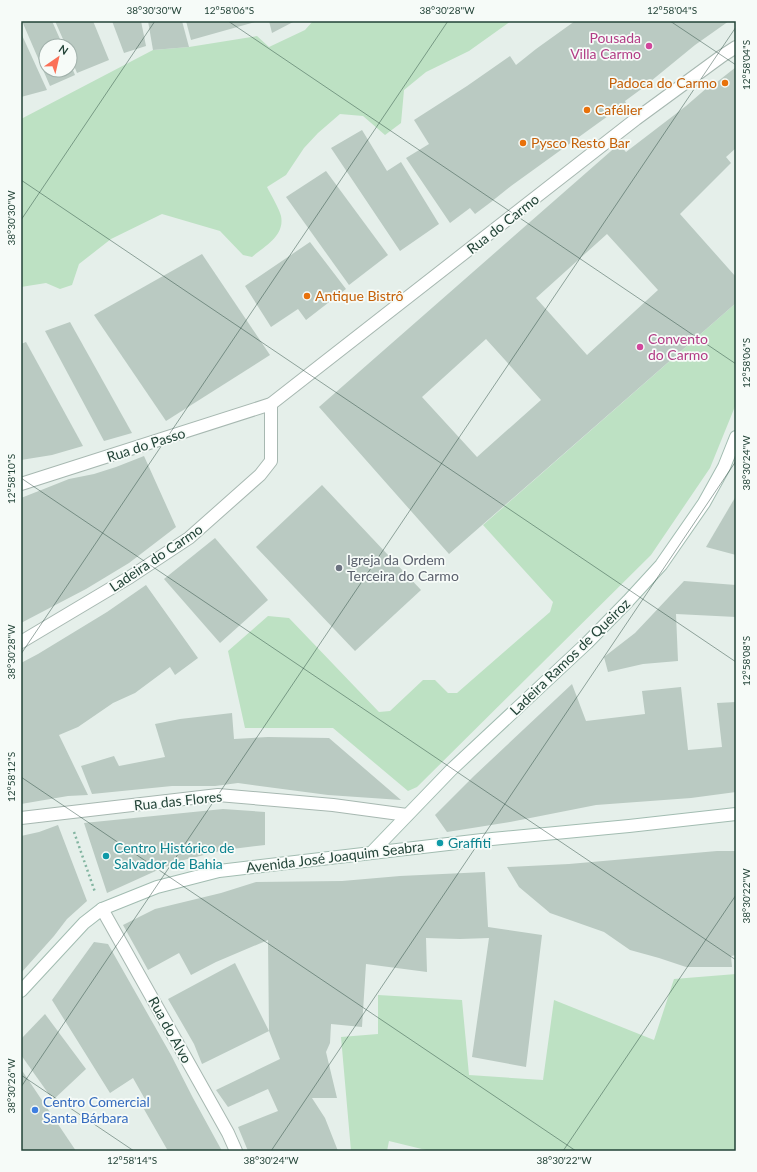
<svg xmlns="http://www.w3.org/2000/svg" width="757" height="1172" font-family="Lato,sans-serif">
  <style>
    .green { fill: #bde1c3 }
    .building { fill: #bacac2; fill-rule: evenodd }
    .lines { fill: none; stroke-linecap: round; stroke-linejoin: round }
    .minor-casing { stroke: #a7b8b1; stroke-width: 14 }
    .secondary-casing { stroke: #a2bcb1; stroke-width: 14 }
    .path { stroke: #83b5a1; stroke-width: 2.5; stroke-dasharray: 2 3; stroke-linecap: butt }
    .minor { stroke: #fff; stroke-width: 12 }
    .secondary { stroke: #fff; stroke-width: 12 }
    .ticks { fill: none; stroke: #224337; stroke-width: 1; stroke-opacity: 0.45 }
    .hotel-dot { fill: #d1479c; stroke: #f6fbf8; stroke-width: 1.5 }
    .food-dot { fill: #e8710a; stroke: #f6fbf8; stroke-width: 1.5 }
    .worship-dot { fill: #6b7280; stroke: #f6fbf8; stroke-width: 1.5 }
    .culture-dot { fill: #0f9aa8; stroke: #f6fbf8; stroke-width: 1.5 }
    .shop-dot { fill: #3f7fe0; stroke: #f6fbf8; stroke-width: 1.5 }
    .labels { text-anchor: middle; stroke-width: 3.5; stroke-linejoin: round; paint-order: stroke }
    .hotel-label { font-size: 14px; fill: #b23c85; stroke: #f6fbf8; text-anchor: end }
    .food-label { font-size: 14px; fill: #c56008; stroke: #f6fbf8; text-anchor: start }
    .street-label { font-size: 14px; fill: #224337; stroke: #f6fbf8 }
    .worship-label { font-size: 14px; fill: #5b616d; stroke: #f6fbf8; text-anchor: start }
    .culture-label { font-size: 14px; fill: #0d838f; stroke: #f6fbf8; text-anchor: start }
    .shop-label { font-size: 14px; fill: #366cbe; stroke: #f6fbf8; text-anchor: start }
    .neatline { fill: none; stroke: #224337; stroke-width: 1.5 }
    .ticks-label { font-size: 10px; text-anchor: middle; fill: #224337 }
  </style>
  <rect width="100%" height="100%" fill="#e5efea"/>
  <g class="green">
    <path d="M313 21H511L469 51 426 72 404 90 401 123 385 135 363 116 340 114 318 133 304 148 286 175 267 187C271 195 279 208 281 216 285 236 265 246 252 257L243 255 220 231 162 214 111 239 79 264 72 285 60 289 46 283 21 287V119L153 50 189 47 257 36 269 47 305 30Z"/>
    <path d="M736 303V404L710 468 651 555 417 787 408 791 333 728H245L228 651 268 616 289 618 379 712 390 711 423 680H435L448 693H457L550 612 553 602 483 525Z"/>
    <path d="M736 974V1151H430L389 1141 387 1151H351L341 1037 378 1034V995L462 1000 469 1075 543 1080 554 1000 654 1040 674 979Z"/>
  </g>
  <g class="building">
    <path d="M22 21H52L63 46H46V70H70V63L75 75 50 86Z"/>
    <path d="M55 21H93L109 60 77 73 70 56V46H66Z"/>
    <path d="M112 21H141L146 46 124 53Z"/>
    <path d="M148 21H182L189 47 153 50Z"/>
    <path d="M186 21H259L191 40Z"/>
    <path d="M269 21H295L272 33Z"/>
    <path d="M575 21H729L695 45 640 90 625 101 626 103 511 186 491 202 475 214 470 208 450 223 406 158 429 144 414 120 467 86 510 56 516 65 536 49Z"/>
    <path d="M21 33 47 90 21 97Z"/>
    <path d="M736 67V148L726 157 731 163 680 214 736 277V303L449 554 319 407 619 144 626 152 686 106 716 80 717 82ZM607 234 658 290 587 355 536 298ZM486 339 541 400 477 457 422 397Z"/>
    <path d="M362 130 387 171 401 162 439 224 400 251 331 148Z"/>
    <path d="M326 171 388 255 349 285 286 197Z"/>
    <path d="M310 242 346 289 306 320 298 309 271 327 245 286Z"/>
    <path d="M202 254 270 355 166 421 94 315Z"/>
    <path d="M70 322 132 433 104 441 45 331Z"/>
    <path d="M26 342 83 446 52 455 21 460V344Z"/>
    <path d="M144 456 176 527 129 563 86 589 21 623V498L69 479 94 474 116 467Z"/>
    <path d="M322 485 421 590 355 651 256 547Z"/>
    <path d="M736 496V555L706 547Z"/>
    <path d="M215 538 268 600 220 643 164 579Z"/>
    <path d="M684 581 736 585V617L676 614 678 661 643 664 608 672 604 657 635 633Z"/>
    <path d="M146 585 198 658 175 675 170 667 135 693 113 703 78 727 59 735 88 795 68 796 21 804V663L38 654 107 612Z"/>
    <path d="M572 684 586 721 645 714 642 691 681 687 688 750 722 747 717 703 736 702V792L691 798 596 805 510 822 447 832 435 815 474 776Z"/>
    <path d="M232 713 234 739 268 737 329 738 401 800 328 795 238 783 215 786H172L92 794 81 766 114 756 119 766 165 757 155 724 180 719Z"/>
    <path d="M223 809 265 812V845L224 850 184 860 160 869 107 893 84 823Z"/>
    <path d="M58 825 87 901 67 919 54 936 21 973V836L39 832Z"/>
    <path d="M717 851H736V955L731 956 732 967H686L659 958 630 950 604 932 550 913 519 887 507 867 569 864Z"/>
    <path d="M485 872 488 927 542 935 526 1067 472 1057 489 938 460 939 426 938 427 972 366 964 362 1027 331 1024 330 1043 326 1052 337 1098H312L325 1118 338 1151H248L238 1127 278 1111 268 1089 228 1107 216 1090 280 1059 269 1031 268 940 216 962 191 975 179 953 148 970 123 925 155 909 221 893 256 882 342 881 400 876Z"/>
    <path d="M94 942 108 944 171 1055 193 1098 222 1151H168L141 1104 146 1101 133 1078 110 1093 52 1000Z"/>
    <path d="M235 963 269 1031 202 1064 194 1044 168 999Z"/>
    <path d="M45 1014 86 1069 53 1100 21 1055V1039Z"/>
    <path d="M21 1069 76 1151H21Z"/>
  </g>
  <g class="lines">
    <defs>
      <g id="minor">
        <path d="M21 484 271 404 636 119 722 56 736 47"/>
        <path d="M21 642 130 577 189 538 260 475 271 461V404"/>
        <path d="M21 818 218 795 333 805 407 815"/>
        <path d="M102 909 228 1133 236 1151"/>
      </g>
      <g id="secondary">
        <path d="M372 852 451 770 587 643 628 601 661 565 704 503 724 467 736 437"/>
        <path d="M21 991 84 923 102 909 157 887 219 871 482 840 629 826 736 814"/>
      </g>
    </defs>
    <use href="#minor" class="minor-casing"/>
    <use href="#secondary" class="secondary-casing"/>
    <path class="path" d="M74 832 95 892"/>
    <use href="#minor" class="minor"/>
    <use href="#secondary" class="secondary"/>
  </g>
  <path class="ticks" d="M228 21 736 364M670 21 736 65M21 180 736 662M21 220 155 21M21 478 736 960M21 654 448 21M21 777 576 1151M21 1075 134 1151M21 1087 736 27M271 1151 736 461M563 1151 736 895"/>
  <g class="hotel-dot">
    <circle cx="649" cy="46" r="4"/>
    <circle cx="640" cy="347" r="4"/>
  </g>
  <g class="food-dot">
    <circle cx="725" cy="83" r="4"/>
    <circle cx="587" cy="110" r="4"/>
    <circle cx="523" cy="143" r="4"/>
    <circle cx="307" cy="296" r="4"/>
  </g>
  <circle class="worship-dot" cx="339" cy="568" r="4"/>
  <g class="culture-dot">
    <circle cx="440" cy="843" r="4"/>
    <circle cx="106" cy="856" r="4"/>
  </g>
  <circle class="shop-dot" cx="35" cy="1110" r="4"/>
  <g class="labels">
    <g class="hotel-label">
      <text x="641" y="43">Pousada<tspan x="641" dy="16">Villa Carmo</tspan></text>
      <text x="648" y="344" text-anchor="start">Convento<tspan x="648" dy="16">do Carmo</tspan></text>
    </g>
    <g class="food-label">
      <text x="717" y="88" text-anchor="end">Padoca do Carmo</text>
      <text x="595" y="115">Cafélier</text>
      <text x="531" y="148">Pysco Resto Bar</text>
      <text x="315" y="301">Antique Bistrô</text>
    </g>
    <g class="street-label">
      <text transform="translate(503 224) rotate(-38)" y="5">Rua do Carmo</text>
      <text transform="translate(146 445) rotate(-18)" y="5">Rua do Passo</text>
      <text transform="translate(156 558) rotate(-34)" y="5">Ladeira do Carmo</text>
      <text transform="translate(570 657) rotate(-44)" y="5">Ladeira Ramos de Queiroz</text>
      <text transform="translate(178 801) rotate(-6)" y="5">Rua das Flores</text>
      <text transform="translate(335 857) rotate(-7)" y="5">Avenida José Joaquim Seabra</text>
      <text transform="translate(170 1030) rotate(61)" y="5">Rua do Alvo</text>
    </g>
    <g class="worship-label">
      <text x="347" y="565">Igreja da Ordem<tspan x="347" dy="16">Terceira do Carmo</tspan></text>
    </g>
    <g class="culture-label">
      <text x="448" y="848">Graffiti</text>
      <text x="114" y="853">Centro Histórico de<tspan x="114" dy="16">Salvador de Bahia</tspan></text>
    </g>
    <g class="shop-label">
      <text x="43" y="1107">Centro Comercial<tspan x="43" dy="16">Santa Bárbara</tspan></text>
    </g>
  </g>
  <rect width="757" height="1172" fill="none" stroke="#f6fbf8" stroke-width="44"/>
  <g transform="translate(58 58) rotate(34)"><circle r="19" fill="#f6fbf8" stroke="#a1b1ab"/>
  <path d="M0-3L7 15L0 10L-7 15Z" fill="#fb7057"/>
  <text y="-6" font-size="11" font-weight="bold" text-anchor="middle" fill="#224337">N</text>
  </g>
  <rect x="22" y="22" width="713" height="1128" class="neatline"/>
  <g class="ticks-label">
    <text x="154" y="14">38°30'30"W</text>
    <text x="229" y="14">12°58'06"S</text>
    <text x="447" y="14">38°30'28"W</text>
    <text x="672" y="14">12°58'04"S</text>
    <text transform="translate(746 65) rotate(-90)" y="4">12°58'04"S</text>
    <text transform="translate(11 218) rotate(-90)" y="4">38°30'30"W</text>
    <text transform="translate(746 363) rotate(-90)" y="4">12°58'06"S</text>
    <text transform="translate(746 463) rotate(-90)" y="4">38°30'24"W</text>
    <text transform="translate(11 479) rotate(-90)" y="4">12°58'10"S</text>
    <text transform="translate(11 652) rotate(-90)" y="4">38°30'28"W</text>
    <text transform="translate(746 661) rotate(-90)" y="4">12°58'08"S</text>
    <text transform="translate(11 777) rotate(-90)" y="4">12°58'12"S</text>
    <text transform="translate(746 896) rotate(-90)" y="4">38°30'22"W</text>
    <text transform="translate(11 1086) rotate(-90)" y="4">38°30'26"W</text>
    <text x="132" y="1164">12°58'14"S</text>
    <text x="271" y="1164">38°30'24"W</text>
    <text x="564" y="1164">38°30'22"W</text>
  </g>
</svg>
